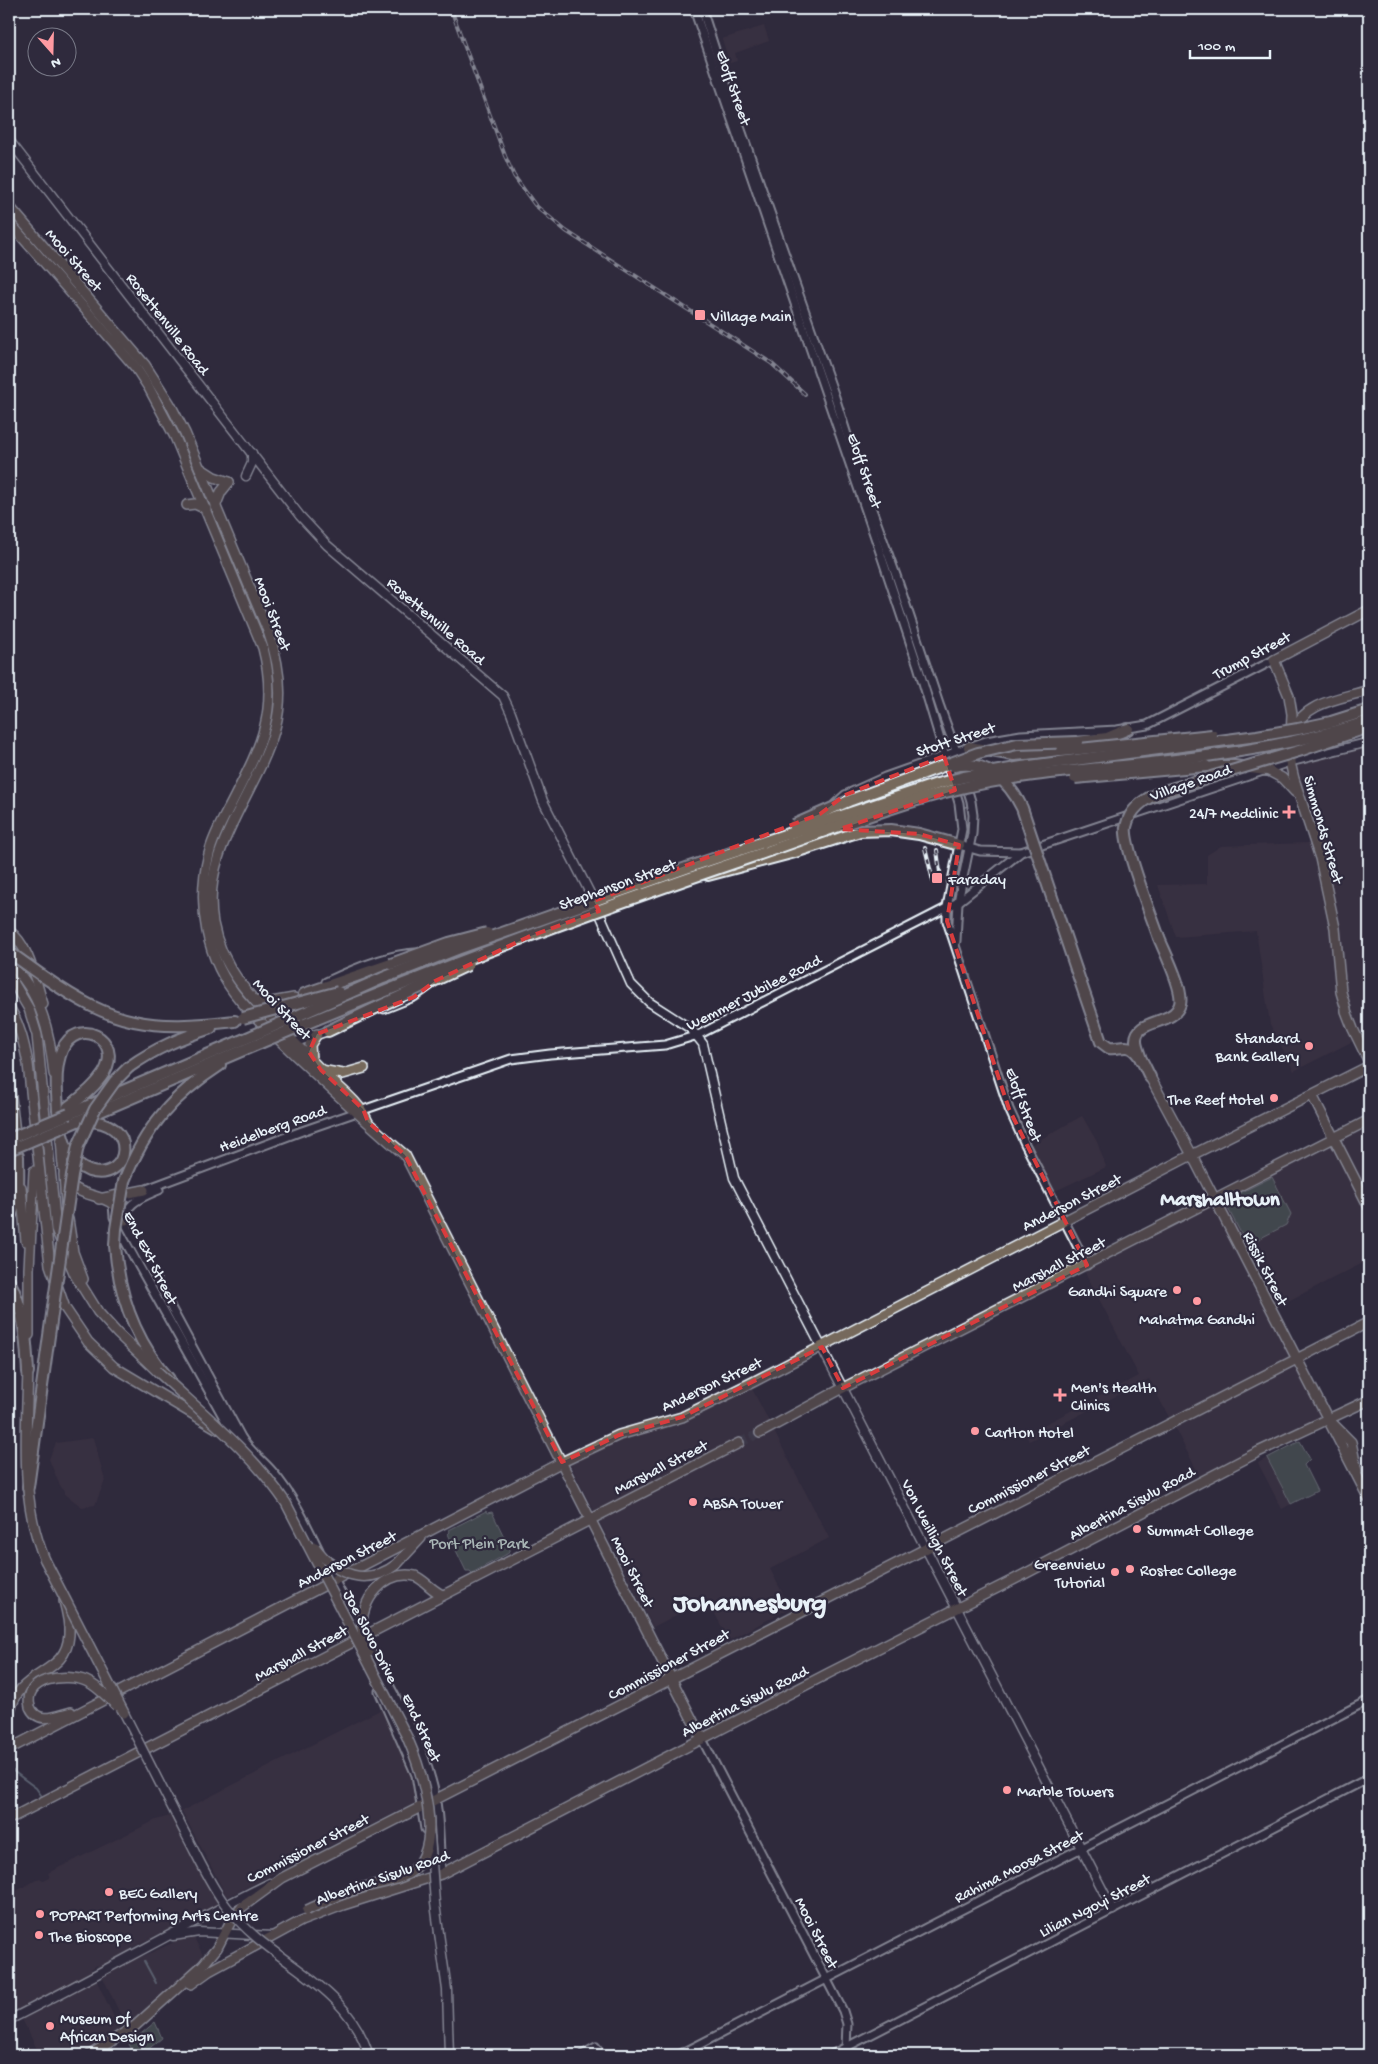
<svg xmlns="http://www.w3.org/2000/svg" width="1378" height="2064" font-family="'Gochi Hand',sans-serif">
  <style>
    .built { fill: #423946 }
    .green { fill: #596b64; stroke: #a0aeae }
    .lines { fill: none; stroke-linecap: round; stroke-linejoin: round }
    .stream { stroke: #8b9ea9; stroke-width: 2 }
    .primary-tunnel { stroke: #4b4859; stroke-width: 9; stroke-dasharray: 9 4.5; stroke-linecap: butt }
    .tertiary-casing { stroke: #e8f1f8; stroke-width: 11 }
    .secondary-casing { stroke: #e8f1f8; stroke-width: 11 }
    .primary-casing { stroke: #e8f1f8; stroke-width: 12 }
    .motorway-casing { stroke: #e8f1f8; stroke-width: 14 }
    .tertiary { stroke: #2f2a3d; stroke-width: 7 }
    .secondary { stroke: #2f2a3d; stroke-width: 8 }
    .primary { stroke: #76695c; stroke-width: 9 }
    .motorway { stroke: #76695c; stroke-width: 10 }
    .rail-casing { stroke: #e8f1f8; stroke-width: 4 }
    .rail { stroke: #2f2a3d; stroke-width: 2; stroke-dasharray: 5.5; stroke-linecap: butt }
    .secondary-bridge-casing { stroke: #e8f1f8; stroke-width: 11; stroke-linecap: butt }
    .primary-bridge-casing { stroke: #e8f1f8; stroke-width: 12; stroke-linecap: butt }
    .motorway-bridge-casing { stroke: #e8f1f8; stroke-width: 14; stroke-linecap: butt }
    .secondary-bridge { stroke: #2f2a3d; stroke-width: 8 }
    .primary-bridge { stroke: #76695c; stroke-width: 9 }
    .motorway-bridge { stroke: #76695c; stroke-width: 10 }
    .marked { fill: none; stroke: #d83c3d; stroke-width: 4; stroke-dasharray: 10 6; stroke-linejoin: round }
    .poi-dot { fill: #ff9aa2; stroke: #2f2a3d; stroke-width: 2 }
    .labels { text-anchor: middle; stroke-width: 4.5; stroke-linejoin: round; paint-order: stroke }
    .street-label { font-size: 16px; fill: #e8f1f8; stroke: #2f2a3d }
    .poi-label { font-size: 16px; fill: #e8f1f8; stroke: #2f2a3d; text-anchor: start }
    .park-label { font-size: 16px; fill: #a8b5b5; stroke: #2f2a3d }
    .district-label { font-size: 21px; font-weight: bold; fill: #e8f1f8; stroke: #2f2a3d }
    .town-label { font-size: 26px; font-weight: bold; fill: #e8f1f8; stroke: #2f2a3d }
  </style>
  <rect width="100%" height="100%" fill="#2f2a3d"/>
  <filter id="ink" filterUnits="userSpaceOnUse"><feTurbulence type="fractalNoise" baseFrequency=".02" numOctaves="2"/><feDisplacementMap in="SourceGraphic" scale="10" xChannelSelector="R" yChannelSelector="G"/><feConvolveMatrix kernelMatrix="1 2 1 2 8 2 1 2 1" color-interpolation-filters="sRGB"/></filter>
  <g filter="url(#ink)">
    <g class="built">
      <path d="M764 26 769 41 735 53 737 61 730 63 722 39Z"/>
      <path d="M1369 746V1033L1294 1071 1270 1024 1256 931 1176 937 1158 885 1207 884V855L1221 846 1310 843 1283 767Z"/>
      <path d="M1082 1116 1097 1142 1106 1167 1053 1192 1029 1146Z"/>
      <path d="M1369 1124V1260L1276 1307 1220 1199Z"/>
      <path d="M1218 1200 1331 1416 1203 1482 1149 1379 1029 1441 1026 1434 1139 1376 1084 1270Z"/>
      <path d="M750 1385 829 1538 770 1569 790 1608 729 1640 707 1599 653 1627 570 1464 624 1436Z"/>
      <path d="M93 1438 105 1480 95 1505 82 1507 65 1494 58 1481 49 1459 56 1443Z"/>
      <path d="M1267 1458 1291 1504 1282 1509 1258 1463Z"/>
      <path d="M382 1709 401 1749 414 1782 417 1802 227 1897 182 1811Z"/>
      <path d="M181 1813 226 1900 131 1948 144 1956 192 1934 205 1959 126 2026 97 1965 91 1969 121 2032 79 2055H40L16 2007 9 2011V1895L40 1878 44 1881 50 1878 48 1873 156 1820Z"/>
    </g>
    <g class="green">
      <path d="M1272 1177 1291 1214 1286 1225 1253 1242 1244 1239 1224 1201Z"/>
      <path d="M1300 1441 1310 1459 1304 1465 1317 1491 1291 1504 1267 1458Z"/>
      <path d="M486 1511 487 1513 492 1512 510 1549 507 1554 472 1573 470 1571H466L448 1534 450 1532 449 1530Z"/>
      <path d="M155 2022 162 2038 141 2055H135L129 2044Z"/>
    </g>
    <g class="lines">
      <g class="stream">
        <path d="M9 1768 36 1788 41 1795"/>
        <path d="M144 1961 156 1983"/>
      </g>
      <path class="primary-tunnel" d="M739 1443 760 1433"/>
      <defs>
        <g id="tertiary">
          <path d="M694 9 878 546 918 666 959 803 962 829 947 907V921L1009 1109 1025 1144 1087 1265"/>
          <path d="M702 9 738 121 835 397 862 482 897 578 940 707 956 751 971 801 973 815 972 834 958 902 956 941"/>
          <path d="M835 804 845 795 885 777 986 741 1021 735 1117 730 1147 725 1274 660"/>
          <path d="M959 845 980 851 1020 852"/>
          <path d="M448 955 453 956 710 865"/>
          <path d="M326 982C351 970 388 954 415 953"/>
          <path d="M384 1009 414 997 432 984"/>
          <path d="M159 1190C143 1197 120 1204 127 1226L241 1437C249 1451 262 1459 272 1471 292 1494 306 1523 319 1550"/>
          <path d="M238 1443 121 1234 114 1217 113 1204 144 1190 302 1131 511 1059 550 1054 665 1045 698 1035 958 902 1021 852 1290 762 1369 742"/>
          <path d="M324 1560 362 1633"/>
          <path d="M369 1647C389 1687 420 1736 431 1779 440 1809 439 1843 441 1874"/>
          <path d="M379 1691 416 1775 425 1829"/>
          <path d="M702 1739 843 2011 847 2024 846 2048 849 2055"/>
          <path d="M582 2055 596 2047 602 2055"/>
          <path d="M679 2055 1369 1700"/>
          <path d="M831 2055 1369 1778"/>
        </g>
        <g id="secondary">
          <path d="M9 140 300 516 327 545 503 696 511 713 543 801 596 905 631 984 649 1002 691 1029 703 1044 734 1178 1113 1910"/>
          <path d="M246 476 252 463V453"/>
          <path d="M290 1003C284 1012 290 1026 299 1031 304 1034 310 1034 316 1035"/>
          <path d="M290 1044 328 1031"/>
          <path d="M439 1933 447 1990 449 2055"/>
          <path d="M173 1936 199 1932 273 1936"/>
          <path d="M9 2020C97 1976 182 1926 270 1883"/>
        </g>
        <g id="primary">
          <path d="M9 206 145 365 170 404 185 433 268 631C279 662 284 695 275 728 257 794 200 849 213 923 221 967 251 998 281 1029 296 1044 311 1060 326 1075 342 1090 360 1103 368 1122"/>
          <path d="M9 222 105 332 136 368 149 388 175 437 263 648C280 714 259 749 230 806 222 821 213 837 209 854 196 904 206 960 240 1000 257 1020 277 1037 296 1056 332 1090 367 1123 405 1155L702 1739"/>
          <path d="M200 468 214 477 229 482"/>
          <path d="M187 505 195 504 206 509"/>
          <path d="M215 507 221 492 229 482"/>
          <path d="M1292 732C1305 701 1341 699 1369 690"/>
          <path d="M1267 770 1282 778 1295 792"/>
          <path d="M9 931C30 946 35 981 43 1004"/>
          <path d="M9 963C41 992 50 1033 54 1074"/>
          <path d="M9 975 29 1009 37 1035 56 1229 75 1275 98 1312 118 1334 157 1371"/>
          <path d="M254 1000 266 1003 294 998"/>
          <path d="M9 1007C20 1025 24 1043 28 1064L50 1265 65 1308 88 1342 114 1367 218 1429"/>
          <path d="M1346 1009 1341 992 1335 928 1320 858 1294 779 1290 762 1292 714 1289 696 1274 660 1369 610"/>
          <path d="M1346 1011 1353 1029 1369 1062"/>
          <path d="M311 1059 310 1045 317 1034"/>
          <path d="M321 1070 343 1074 364 1068"/>
          <path d="M1150 1077 1192 1155 1369 1499"/>
          <path d="M9 1079 16 1142"/>
          <path d="M1312 1095 1369 1207"/>
          <path d="M61 1141C63 1153 61 1166 66 1177 75 1197 98 1193 113 1204 118 1208 121 1216 125 1220"/>
          <path d="M64 1174 66 1204"/>
          <path d="M21 1187 26 1241"/>
          <path d="M99 1199 144 1190"/>
          <path d="M68 1219 73 1252 83 1279"/>
          <path d="M29 1335V1269L34 1171"/>
          <path d="M28 1366C27 1430 19 1500 45 1560"/>
          <path d="M1331 1422 1351 1442 1357 1472"/>
          <path d="M760 1433 843 1388 1369 1120"/>
          <path d="M397 1564 421 1538"/>
          <path d="M415 1576C426 1581 432 1591 443 1595"/>
          <path d="M30 1707C38 1725 55 1716 71 1712"/>
          <path d="M9 1715C18 1667 66 1678 69 1635 70 1624 67 1612 64 1601"/>
          <path d="M9 1749 562 1462 619 1435 682 1417 753 1382 1186 1158 1369 1066"/>
          <path d="M9 1819 739 1443"/>
          <path d="M191 1984 209 1971 301 1921 343 1905 441 1874 829 1673 1015 1579 1258 1452 1369 1400"/>
          <path d="M90 2055 135 2026 203 1965 217 1948 231 1921 242 1907 282 1878 1369 1322"/>
        </g>
        <g id="motorway">
          <path d="M1078 742 1107 738 1128 729"/>
          <path d="M969 747 1014 755 1061 751"/>
          <path d="M1206 766H1234L1267 770"/>
          <path d="M708 875 795 852 860 831 891 830 919 834 959 845"/>
          <path d="M1076 969 1101 1042 1109 1048C1115 1049 1119 1047 1125 1047 1138 1046 1145 1068 1150 1077"/>
          <path d="M44 977C114 1026 151 1031 235 1021"/>
          <path d="M304 994 391 964"/>
          <path d="M328 1031 380 1006"/>
          <path d="M1141 1060C1140 1054 1136 1047 1136 1041 1135 1018 1174 1026 1180 1004 1184 990 1165 953 1159 938"/>
          <path d="M129 1067C156 1048 180 1038 211 1028"/>
          <path d="M58 1111C57 1091 54 1069 62 1050 77 1016 124 1038 104 1073 95 1087 81 1098 68 1107"/>
          <path d="M69 1114 254 1035"/>
          <path d="M59 1124C62 1134 64 1144 69 1153 73 1161 81 1168 89 1171 131 1184 141 1118 83 1121"/>
          <path d="M68 1125 260 1043"/>
          <path d="M124 1181C145 1128 172 1096 220 1065"/>
          <path d="M9 1218C21 1200 18 1176 18 1156"/>
          <path d="M115 1246C119 1296 135 1341 169 1379"/>
          <path d="M9 1281C25 1310 26 1340 28 1372"/>
          <path d="M28 1487 53 1307"/>
        </g>
      </defs>
      <use href="#tertiary" class="tertiary-casing"/>
      <use href="#secondary" class="secondary-casing"/>
      <use href="#primary" class="primary-casing"/>
      <use href="#motorway" class="motorway-casing"/>
      <use href="#tertiary" class="tertiary"/>
      <use href="#secondary" class="secondary"/>
      <use href="#primary" class="primary"/>
      <use href="#motorway" class="motorway"/>
      <defs>
        <g id="rail">
          <path d="M451 9 505 156 514 176 535 205 566 231 771 363 805 394"/>
          <path d="M925 848 933 881"/>
          <path d="M937 850 941 880"/>
        </g>
      </defs>
      <use href="#rail" class="rail-casing"/>
      <use href="#rail" class="rail"/>
      <defs>
        <g id="secondary-bridge">
          <path d="M124 1713C145 1754 165 1794 186 1835 199 1859 210 1885 227 1907 271 1965 344 1979 369 2055"/>
          <path d="M430 1836 435 1903 439 1933"/>
        </g>
        <g id="primary-bridge">
          <path d="M157 1371C202 1413 251 1451 286 1503L407 1737C421 1769 448 1850 408 1874 394 1882 376 1884 360 1888 342 1893 325 1902 307 1910"/>
          <path d="M315 1547C336 1576 367 1587 397 1564"/>
          <path d="M45 1560 124 1713"/>
          <path d="M369 1652C366 1644 363 1637 362 1629 360 1601 384 1569 415 1576"/>
          <path d="M30 1707C22 1677 67 1673 86 1681 98 1686 107 1697 117 1706"/>
        </g>
        <g id="motorway-bridge">
          <path d="M1061 751 1212 735"/>
          <path d="M954 766C986 759 1009 781 1022 808L1076 969"/>
          <path d="M1075 778 1206 766"/>
          <path d="M794 825 851 800 978 753 1017 744 1078 742"/>
          <path d="M1159 938C1152 917 1123 845 1126 827 1130 807 1147 797 1164 791L1302 750 1369 727"/>
          <path d="M9 952 44 977"/>
          <path d="M391 964 449 943 487 933"/>
          <path d="M380 1006 468 965"/>
          <path d="M243 1018 338 992"/>
          <path d="M254 1035 383 978 457 949 689 867 937 784 964 777 1022 767 1257 736 1298 729 1331 722 1369 710"/>
          <path d="M260 1043C423 973 589 912 757 855 824 832 892 805 961 788 1015 775 1069 771 1123 766 1206 757 1290 747 1369 721"/>
          <path d="M9 1139 69 1114"/>
          <path d="M9 1150 68 1125"/>
          <path d="M115 1246 116 1229 124 1181"/>
          <path d="M53 1307 72 1175 78 1146 95 1109 115 1081 129 1067"/>
        </g>
      </defs>
      <use href="#secondary-bridge" class="secondary-bridge-casing"/>
      <use href="#primary-bridge" class="primary-bridge-casing"/>
      <use href="#motorway-bridge" class="motorway-bridge-casing"/>
      <use href="#secondary-bridge" class="secondary-bridge"/>
      <use href="#primary-bridge" class="primary-bridge"/>
      <use href="#motorway-bridge" class="motorway-bridge"/>
    </g>
  </g>
  <path d="M0 0H1378V2064H0ZM944 756 955 790 840 829 919 834 959 845 947 921 1009 1109 1087 1265 843 1388 822 1347 682 1417 619 1435 562 1462 405 1155 368 1122 363 1109 321 1070 309 1052 317 1034 414 997 435 981 528 937 599 911 594 901 820 814 845 795Z" fill="#2f2a3d" fill-opacity=".55" fill-rule="evenodd"/>
  <path class="marked" d="M944 756 955 790 840 829 919 834 959 845 947 921 1009 1109 1087 1265 843 1388 822 1347 682 1417 619 1435 562 1462 405 1155 368 1122 363 1109 321 1070 309 1052 317 1034 414 997 435 981 528 937 599 911 594 901 820 814 845 795Z"/>
  <g class="poi-dot">
    <rect x="694" y="309" width="12" height="12" rx="2.5"/>
    <path d="M1286.5 804.5h5v5h5v5h-5v5h-5v-5h-5v-5h5z"/>
    <rect x="931" y="872" width="12" height="12" rx="2.5"/>
    <circle cx="1309" cy="1046" r="5"/>
    <circle cx="1274" cy="1098" r="5"/>
    <circle cx="1177" cy="1290" r="5"/>
    <circle cx="1197" cy="1301" r="5"/>
    <path d="M1057.5 1387.5h5v5h5v5h-5v5h-5v-5h-5v-5h5z"/>
    <circle cx="975" cy="1431" r="5"/>
    <circle cx="693" cy="1502" r="5"/>
    <circle cx="1137" cy="1529" r="5"/>
    <circle cx="1130" cy="1569" r="5"/>
    <circle cx="1115" cy="1572" r="5"/>
    <circle cx="1007" cy="1790" r="5"/>
    <circle cx="109" cy="1892" r="5"/>
    <circle cx="40" cy="1914" r="5"/>
    <circle cx="39" cy="1935" r="5"/>
    <circle cx="50" cy="2026" r="5"/>
  </g>
  <g class="labels">
    <g class="street-label">
      <text transform="translate(735 87) rotate(71)" y="6">Eloff Street</text>
      <text transform="translate(75 259) rotate(49)" y="6">Mooi Street</text>
      <text transform="translate(169 323) rotate(52)" y="6">Rosettenville Road</text>
      <text transform="translate(866 470) rotate(71)" y="6">Eloff Street</text>
      <text transform="translate(274 613) rotate(69)" y="6">Mooi Street</text>
      <text transform="translate(437 620) rotate(41)" y="6">Rosettenville Road</text>
      <text transform="translate(1251 654) rotate(-28)" y="6">Trump Street</text>
      <text transform="translate(955 738) rotate(-18)" y="6">Stott Street</text>
      <text transform="translate(1190 781) rotate(-19)" y="6">Village Road</text>
      <text transform="translate(1325 829) rotate(74)" y="6">Simmonds Street</text>
      <text transform="translate(617 883) rotate(-20)" y="6">Stephenson Street</text>
      <text transform="translate(753 991) rotate(-27)" y="6">Wemmer Jubilee Road</text>
      <text transform="translate(283 1008) rotate(47)" y="6">Mooi Street</text>
      <text transform="translate(1025 1104) rotate(69)" y="6">Eloff Street</text>
      <text transform="translate(272 1127) rotate(-20)" y="6">Heidelberg Road</text>
      <text transform="translate(1071 1201) rotate(-27)" y="6">Anderson Street</text>
      <text transform="translate(152 1257) rotate(63)" y="6">End Ext Street</text>
      <text transform="translate(1058 1263) rotate(-27)" y="6">Marshall Street</text>
      <text transform="translate(1267 1268) rotate(63)" y="6">Rissik Street</text>
      <text transform="translate(711 1383) rotate(-25)" y="6">Anderson Street</text>
      <text transform="translate(660 1466) rotate(-27)" y="6">Marshall Street</text>
      <text transform="translate(1028 1478) rotate(-27)" y="6">Commissioner Street</text>
      <text transform="translate(1131 1502) rotate(-28)" y="6">Albertina Sisulu Road</text>
      <text transform="translate(936 1537) rotate(63)" y="6">Von Weilligh Street</text>
      <text transform="translate(346 1558) rotate(-27)" y="6">Anderson Street</text>
      <text transform="translate(634 1571) rotate(63)" y="6">Mooi Street</text>
      <text transform="translate(372 1636) rotate(63)" y="6">Joe Slovo Drive</text>
      <text transform="translate(300 1652) rotate(-28)" y="6">Marshall Street</text>
      <text transform="translate(668 1663) rotate(-28)" y="6">Commissioner Street</text>
      <text transform="translate(744 1700) rotate(-27)" y="6">Albertina Sisulu Road</text>
      <text transform="translate(423 1727) rotate(65)" y="6">End Street</text>
      <text transform="translate(307 1847) rotate(-27)" y="6">Commissioner Street</text>
      <text transform="translate(1018 1865) rotate(-27)" y="6">Rahima Moosa Street</text>
      <text transform="translate(382 1876) rotate(-19)" y="6">Albertina Sisulu Road</text>
      <text transform="translate(1094 1904) rotate(-27)" y="6">Lilian Ngoyi Street</text>
      <text transform="translate(818 1932) rotate(63)" y="6">Mooi Street</text>
    </g>
    <g class="poi-label">
      <text x="711" y="321">Village Main</text>
      <text x="1278" y="818" text-anchor="end">24/7 Medclinic</text>
      <text x="948" y="884">Faraday</text>
      <text x="1299" y="1043" text-anchor="end">Standard<tspan x="1299" dy="18">Bank Gallery</tspan></text>
      <text x="1264" y="1104" text-anchor="end">The Reef Hotel</text>
      <text x="1167" y="1296" text-anchor="end">Gandhi Square</text>
      <text x="1197" y="1324" text-anchor="middle">Mahatma Gandhi</text>
      <text x="1071" y="1392">Men's Health<tspan x="1071" dy="18">Clinics</tspan></text>
      <text x="985" y="1437">Carlton Hotel</text>
      <text x="703" y="1508">ABSA Tower</text>
      <text x="1147" y="1535">Summat College</text>
      <text x="1105" y="1569" text-anchor="end">Greenview<tspan x="1105" dy="18">Tutorial</tspan></text>
      <text x="1140" y="1575">Rostec College</text>
      <text x="1017" y="1796">Marble Towers</text>
      <text x="119" y="1898">BEC Gallery</text>
      <text x="50" y="1920">POPART Performing Arts Centre</text>
      <text x="49" y="1941">The Bioscope</text>
      <text x="60" y="2023">Museum Of<tspan x="60" dy="18">African Design</tspan></text>
    </g>
    <g class="park-label">
      <text x="479" y="1548">Port Plein Park</text>
    </g>
    <g class="district-label">
      <text x="1220" y="1205">Marshalltown</text>
    </g>
    <g class="town-label">
      <text x="750" y="1610">Johannesburg</text>
    </g>
  </g>
  <rect width="1378" height="2064" fill="none" stroke="#2f2a3d" stroke-width="30"/>
  <rect x="15" y="15" width="1348" height="2034" fill="none" stroke="#e8f1f8" stroke-width="2" filter="url(#ink)"/>
  <g transform="translate(52 52) rotate(160)"><circle r="24" fill="#2f2a3d" stroke="#797a88"/>
  <path d="M0-4L9 19L0 12L-9 19Z" fill="#ff9aa2"/>
  <text y="-8" font-size="14" font-weight="bold" text-anchor="middle" fill="#e8f1f8">N</text>
  </g>
  <path d="M1190 50v8h80v-8" fill="none" stroke="#e8f1f8" stroke-width="2.5"/>
  <text x="1198" y="50" font-size="15" fill="#e8f1f8" stroke="#2f2a3d" stroke-width="4" paint-order="stroke">100 m</text>
</svg>
